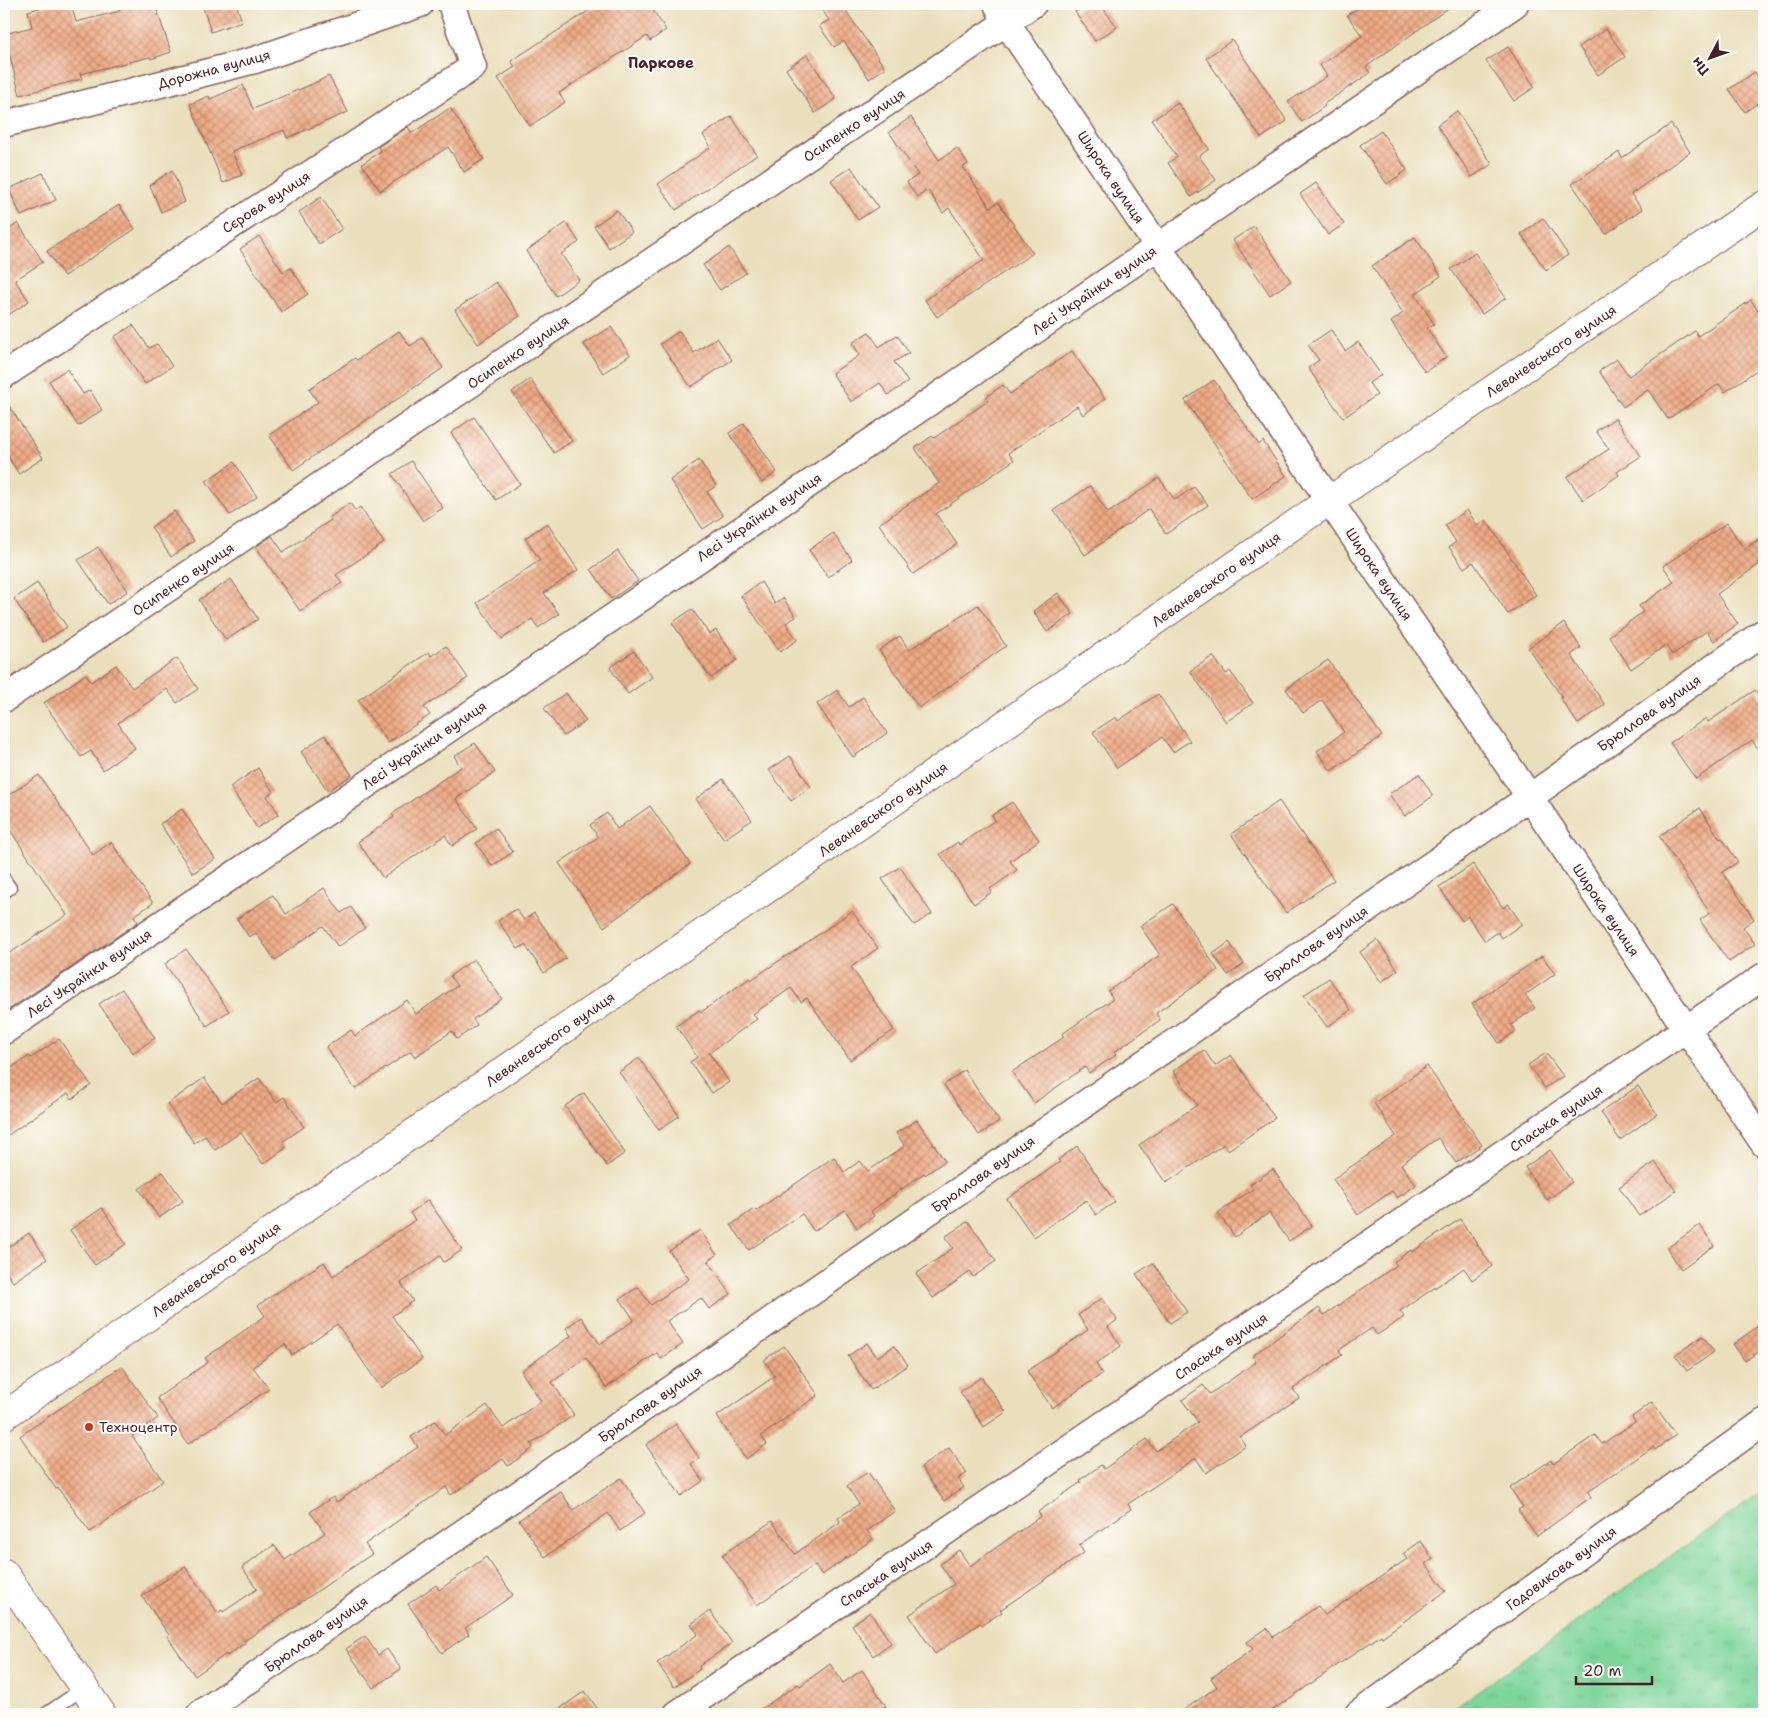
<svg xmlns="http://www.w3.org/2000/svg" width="1768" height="1718" font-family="'Shantell Sans',sans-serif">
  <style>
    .grass { fill: url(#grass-tufts); stroke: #647a62 }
    .building { fill: url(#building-cross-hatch) }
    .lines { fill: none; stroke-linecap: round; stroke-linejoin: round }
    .lane-casing { stroke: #82625e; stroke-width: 15 }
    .street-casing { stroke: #82625e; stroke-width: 29 }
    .secondary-casing { stroke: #82625e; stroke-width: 30 }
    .lane { stroke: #fff; stroke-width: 12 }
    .street { stroke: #fff; stroke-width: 26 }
    .secondary { stroke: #fff; stroke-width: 28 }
    .poi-dot { fill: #c8321e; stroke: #fdfcf7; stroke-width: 2 }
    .labels { text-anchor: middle; stroke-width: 4; stroke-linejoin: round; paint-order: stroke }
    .street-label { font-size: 14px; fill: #4a1f2b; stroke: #fdfcf7 }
    .poi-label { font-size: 14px; fill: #4a1f2b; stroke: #fdfcf7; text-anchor: start }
    .neighbourhood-label { font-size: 15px; font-weight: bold; fill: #4a1f2b; stroke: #fdfcf7 }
  </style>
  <defs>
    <pattern id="grass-tufts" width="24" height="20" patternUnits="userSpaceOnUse" patternTransform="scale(1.25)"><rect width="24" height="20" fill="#7dd59a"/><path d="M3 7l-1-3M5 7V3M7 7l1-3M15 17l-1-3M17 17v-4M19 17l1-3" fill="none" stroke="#6eb685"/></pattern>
    <pattern id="building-cross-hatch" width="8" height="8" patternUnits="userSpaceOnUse" patternTransform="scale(1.25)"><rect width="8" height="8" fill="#eeaa85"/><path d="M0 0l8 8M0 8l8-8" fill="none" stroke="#c38a6d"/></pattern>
  </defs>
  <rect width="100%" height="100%" fill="#fdfcf7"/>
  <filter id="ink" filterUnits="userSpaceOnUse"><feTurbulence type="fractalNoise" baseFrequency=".02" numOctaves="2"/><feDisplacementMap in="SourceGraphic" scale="10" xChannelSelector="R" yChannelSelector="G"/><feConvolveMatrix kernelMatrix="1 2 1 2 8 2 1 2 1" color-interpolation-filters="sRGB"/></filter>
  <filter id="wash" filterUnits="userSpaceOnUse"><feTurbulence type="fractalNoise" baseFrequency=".0096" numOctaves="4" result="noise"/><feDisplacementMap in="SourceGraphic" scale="20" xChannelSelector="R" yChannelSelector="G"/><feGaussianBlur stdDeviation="1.12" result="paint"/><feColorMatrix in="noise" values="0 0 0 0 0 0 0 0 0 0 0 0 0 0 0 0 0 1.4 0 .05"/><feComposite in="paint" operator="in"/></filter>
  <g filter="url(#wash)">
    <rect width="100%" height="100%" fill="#eadfbc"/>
    <path class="grass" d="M1764 1491V1714H1445Z"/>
    <g id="blocks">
      <g class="building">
        <path d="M54 4H71L76 22 120 11 118 4H155L171 52 151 59 150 57 80 74 82 79 20 95 4 34 32 27 28 11Z"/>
        <path d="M202 4H236L242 21 211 32Z"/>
        <path d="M599 4H649L666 30 650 41 647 36 559 93 565 102 530 126 498 78 515 67 511 61Z"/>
        <path d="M818 4H841L885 68 869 79 844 41 834 47 819 26 829 20Z"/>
        <path d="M1087 4H1100L1117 27 1095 41 1075 12Z"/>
        <path d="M1364 4H1454L1366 67 1370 73 1324 104 1325 106 1302 122 1288 102 1327 76 1320 65 1362 36 1347 15Z"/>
        <path d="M1606 29 1625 57 1598 75 1579 47Z"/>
        <path d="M1232 40 1287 121 1261 138 1206 58Z"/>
        <path d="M1508 47 1535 87 1514 101 1486 61Z"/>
        <path d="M807 55 836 99 815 113 786 69Z"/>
        <path d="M1755 72 1764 86V99L1745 112 1729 89Z"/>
        <path d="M329 76 348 112 287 138 284 130 232 151 242 175 223 183 190 104 209 96 210 99 243 85 253 109 310 85Z"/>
        <path d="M1178 103 1209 149 1199 156 1216 180 1191 197 1168 163 1177 157 1152 120Z"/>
        <path d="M450 108 484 159 464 172 448 147 380 191 362 164 381 151 378 147 408 127 412 133Z"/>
        <path d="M1457 111 1492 164 1472 177 1437 125Z"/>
        <path d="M731 116 757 155 676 210 658 184 711 147 703 135Z"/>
        <path d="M911 117 939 160 957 148 968 164 963 167 990 207 998 202 1033 253 937 317 925 300 984 260 949 208 943 213 928 190 917 197 907 182 918 175 889 132Z"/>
        <path d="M1671 124 1690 152 1631 194 1642 209 1606 234 1572 184 1619 152 1622 158Z"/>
        <path d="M1381 131 1407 170 1387 184 1360 145Z"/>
        <path d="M851 167 878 207 858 220 831 180Z"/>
        <path d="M172 170 185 202 161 212 150 185Z"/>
        <path d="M43 173 56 200 21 216 9 189Z"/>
        <path d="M1316 183 1344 224 1328 235 1300 194Z"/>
        <path d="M321 197 342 229 319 244 299 212Z"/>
        <path d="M119 205 135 229 64 276 47 251Z"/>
        <path d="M617 210 632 232 609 248 594 226Z"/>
        <path d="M1543 218 1568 255 1546 270 1521 234Z"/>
        <path d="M18 223 43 262 15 280 29 301 4 318V233Z"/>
        <path d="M566 223 579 242 561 254 579 280 556 296 526 251Z"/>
        <path d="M1254 226 1291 281 1270 295 1233 240Z"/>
        <path d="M259 236 283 272 291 268 308 294 281 312 240 249Z"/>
        <path d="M1415 237 1441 276 1415 294 1434 324 1427 328 1446 357 1425 372 1391 322 1403 313 1372 266Z"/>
        <path d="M729 247 746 273 720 290 703 265Z"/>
        <path d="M1475 253 1506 298 1482 314 1451 269Z"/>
        <path d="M496 282 520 316 478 344 455 310Z"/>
        <path d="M1751 300 1764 319V365L1725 392 1719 384 1668 419 1648 390 1623 407 1599 371 1617 359 1629 376 1695 331 1698 336Z"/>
        <path d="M133 325 149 348 157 344 172 366 145 384 114 337Z"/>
        <path d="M611 327 630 355 603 373 584 344Z"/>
        <path d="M1331 330 1345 351 1358 342 1381 375 1369 383 1377 395 1343 418 1308 368 1319 360 1308 345Z"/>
        <path d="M399 331 410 346 422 338 443 368 293 470 269 435 318 402 309 389 355 358 357 360Z"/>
        <path d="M679 331 694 353 717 338 732 360 691 387 660 344Z"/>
        <path d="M869 332 879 347 897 335 909 353 894 362 908 382 888 395 880 383 851 402 832 373 860 355 852 343Z"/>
        <path d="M1072 351 1105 399 1083 415 1077 406 1008 453 1014 460 936 514 957 544 913 574 879 524 939 483 915 448 932 436 934 438 988 401 986 397 1003 385 1010 394Z"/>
        <path d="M67 369 83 394 90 390 102 410 78 426 49 381Z"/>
        <path d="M530 379 572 441 554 453 512 392Z"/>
        <path d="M1214 380 1259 445 1263 441 1286 476 1252 499 1185 400Z"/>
        <path d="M4 398 43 458 19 474 4 450Z"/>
        <path d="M474 417 520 484 496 500 451 433Z"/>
        <path d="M1615 418 1641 456 1617 472 1619 475 1583 500 1567 477 1609 449 1596 431Z"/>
        <path d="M744 423 777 472 762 483 729 433Z"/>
        <path d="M699 460 716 486 707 492 723 516 703 529 670 480Z"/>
        <path d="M411 461 443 508 423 521 392 474Z"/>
        <path d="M234 462 257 497 230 515 206 481Z"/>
        <path d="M1159 478 1175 500 1194 487 1208 505 1166 534 1149 509 1085 555 1054 510 1090 486 1108 513Z"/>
        <path d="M350 503 355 511 360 507 384 543 336 575 342 583 300 611 256 547 272 536 283 552 331 520 329 518Z"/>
        <path d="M1467 510 1478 526 1486 520 1536 595 1508 614 1473 562 1464 568 1449 547 1456 542 1445 525Z"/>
        <path d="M174 511 194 541 171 557 151 527Z"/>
        <path d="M547 523 578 570 544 593 559 614 538 628 532 619 502 639 477 603 540 560 525 538Z"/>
        <path d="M1727 523 1744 549 1764 536V561L1717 594 1738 624 1714 641 1707 631 1672 655 1666 645 1631 669 1609 636 1643 612 1639 606 1674 582 1663 566Z"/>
        <path d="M833 533 852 560 828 577 809 550Z"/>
        <path d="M98 547 128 591 108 604 78 560Z"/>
        <path d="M618 551 638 581 611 599 591 569Z"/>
        <path d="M231 579 258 619 226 640 199 600Z"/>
        <path d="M761 582 775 604 783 598 796 617 786 623 797 640 780 652 741 596Z"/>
        <path d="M37 583 67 627 43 642 14 599Z"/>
        <path d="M1058 593 1073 614 1047 632 1033 611Z"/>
        <path d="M978 605 1006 646 919 708 879 650 900 636 909 650Z"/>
        <path d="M692 609 709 634 716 630 737 660 711 678 672 623Z"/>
        <path d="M1564 623 1581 648 1571 655 1605 705 1578 724 1560 698 1562 697 1528 648Z"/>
        <path d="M446 646 468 678 424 707 430 715 388 743 358 700 429 652 431 656Z"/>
        <path d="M634 651 652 677 628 694 610 668Z"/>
        <path d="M1213 656 1226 674 1230 671 1253 703 1226 722 1190 671Z"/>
        <path d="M177 658 198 689 177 703 167 689 118 723 135 748 103 770 91 751 81 757 44 703 86 674 91 682 116 665 132 688Z"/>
        <path d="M1328 660 1382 736 1331 771 1317 751 1344 732 1322 700 1303 713 1286 689Z"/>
        <path d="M837 690 849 707 863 697 887 733 853 757 817 704Z"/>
        <path d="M1755 690 1764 703V758L1752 740 1696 779 1670 743 1706 718 1708 722Z"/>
        <path d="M566 693 586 721 564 736 544 708Z"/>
        <path d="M1158 694 1190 741 1173 752 1162 737 1117 768 1093 732 1116 717 1118 721Z"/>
        <path d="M325 735 352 775 328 791 301 752Z"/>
        <path d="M475 743 495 772 456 799 477 829 452 846 445 835 383 878 358 842 394 817 392 814 461 767 454 756Z"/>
        <path d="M790 756 811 787 791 801 769 770Z"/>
        <path d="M258 768 273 792 267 796 279 814 257 828 230 787Z"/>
        <path d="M1419 774 1433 796 1405 816 1389 794Z"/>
        <path d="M39 775 93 855 111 842 153 903 134 916 138 922 4 1013V957L67 915 4 821V798Z"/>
        <path d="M723 779 752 820 724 839 696 799Z"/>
        <path d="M1279 801 1334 880 1286 913 1231 834Z"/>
        <path d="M1012 802 1039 840 1010 861 1017 870 990 889 992 892 974 904 940 854 958 842 959 845 995 820 992 815Z"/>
        <path d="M650 806 690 864 604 927 559 863 598 837 590 825 607 813 617 829Z"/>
        <path d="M1700 808 1720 839 1722 838 1738 862 1722 872 1754 919 1743 927 1755 944 1729 962 1700 920 1710 913 1659 836Z"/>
        <path d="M182 809 215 859 193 873 160 824Z"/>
        <path d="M496 828 513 852 492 866 476 843Z"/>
        <path d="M1473 864 1503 908 1508 904 1522 924 1502 938 1498 932 1485 941 1468 916 1462 921 1439 887Z"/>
        <path d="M900 867 932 914 914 925 882 879Z"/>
        <path d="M324 888 341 913 351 907 365 928 338 947 323 926 275 960 256 933 249 937 237 919 273 895 286 914Z"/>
        <path d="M1173 904 1218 970 1156 1013 1160 1020 1114 1052 1116 1055 1089 1073 1085 1067 1034 1103 1012 1072 1064 1037 1062 1034 1113 999 1108 991 1160 955 1140 926Z"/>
        <path d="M516 909 524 920 534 913 566 958 544 973 525 945 518 949 498 921Z"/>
        <path d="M852 911 878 948 851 967 894 1030 850 1060 807 998 801 1002 791 988 753 1014 757 1019 709 1053 729 1082 712 1093 690 1062 697 1057 676 1026 699 1010 701 1012 750 978 751 980 789 954V955Z"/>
        <path d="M1377 940 1398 970 1381 982 1360 952Z"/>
        <path d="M1229 942 1244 964 1228 975 1213 954Z"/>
        <path d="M186 949 229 1011 207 1026 165 964Z"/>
        <path d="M1542 956 1555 974 1525 995 1535 1008 1511 1025 1516 1031 1499 1043 1472 1004Z"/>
        <path d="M474 959 502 999 473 1019 477 1025 457 1039 452 1031 415 1057 411 1051 355 1089 326 1047 351 1030 355 1036 407 1000 416 1014 457 986 450 976Z"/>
        <path d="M1329 978 1351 1010 1327 1027 1304 995Z"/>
        <path d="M122 989 155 1038 133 1053 99 1004Z"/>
        <path d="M59 1039 91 1085 72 1099 68 1093 4 1138V1073L29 1056 31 1058Z"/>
        <path d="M1204 1050 1215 1066 1231 1055 1275 1118 1228 1150 1224 1144 1166 1183 1139 1145 1197 1105 1173 1071Z"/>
        <path d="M1546 1053 1563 1076 1545 1088 1528 1065Z"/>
        <path d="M639 1058 679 1116 659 1130 619 1072Z"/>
        <path d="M1427 1066 1482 1145 1456 1163 1438 1138 1401 1164 1416 1185 1397 1198 1392 1191 1358 1215 1333 1179 1396 1136 1374 1103Z"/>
        <path d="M964 1070 999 1121 979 1135 944 1085Z"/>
        <path d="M204 1078 222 1103 259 1078 276 1102 284 1097 304 1127 282 1142 286 1148 263 1164 241 1132 215 1150 205 1136 194 1143 167 1104Z"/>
        <path d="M1638 1086 1657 1114 1620 1140 1601 1112Z"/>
        <path d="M584 1093 625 1153 607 1166 565 1106Z"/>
        <path d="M917 1120 945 1161 925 1175 924 1173 871 1211 874 1216 857 1228 845 1210 814 1231 802 1214 749 1250 731 1225 754 1209 756 1211 834 1157 844 1172 860 1161 868 1171 905 1146 896 1133Z"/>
        <path d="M1077 1146 1115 1202 1096 1215 1086 1200 1034 1237 1007 1199 1060 1162 1058 1160Z"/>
        <path d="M1550 1150 1572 1182 1547 1200 1525 1167Z"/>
        <path d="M1655 1162 1676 1191 1639 1216 1619 1187Z"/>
        <path d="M1273 1169 1312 1226 1289 1241 1269 1213 1235 1237 1218 1213 1253 1189 1250 1185Z"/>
        <path d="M163 1172 183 1201 159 1218 139 1189Z"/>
        <path d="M428 1200 462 1250 444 1262 440 1256 401 1283 413 1301 392 1316 422 1359 381 1388 337 1324 292 1355 285 1344 253 1367 269 1389 188 1444 157 1398 208 1362 205 1358 265 1316 258 1305 324 1262 333 1276 415 1220 410 1213Z"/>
        <path d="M102 1208 126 1244 95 1265 70 1230Z"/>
        <path d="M1460 1219 1492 1266 1472 1280 1464 1268 1400 1311 1404 1317 1377 1335 1372 1328 1339 1350 1342 1355 1293 1389 1299 1398 1240 1437 1246 1446 1206 1473 1196 1458 1128 1504 1131 1509 1079 1545 1084 1553 1000 1610 1002 1612 982 1625 980 1623 935 1654 909 1615 954 1584 940 1564 959 1550 970 1566 1041 1516 1038 1512 1081 1482 1080 1480 1101 1465 1104 1469 1147 1439 1156 1451 1198 1422 1182 1400 1203 1385 1210 1394 1256 1362 1252 1356 1299 1322 1319 1308 1324 1315 1397 1265 1394 1262 1411 1250 1412 1252Z"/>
        <path d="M968 1221 996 1261 973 1277 970 1272 933 1298 916 1274 953 1248 945 1237Z"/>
        <path d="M1700 1225 1714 1246 1681 1269 1667 1248Z"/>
        <path d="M700 1230 717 1255 708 1261 731 1294 709 1309 701 1298 667 1321 683 1344 661 1359 657 1353 606 1388 586 1358 552 1382 574 1415 531 1444 533 1448 508 1466 503 1459 451 1495 446 1487 365 1544 372 1554 244 1641 245 1643 227 1656 226 1654 195 1676 167 1636 169 1635 142 1596 185 1567 218 1613 222 1610 223 1612 257 1589 242 1567 274 1545 285 1560 325 1533 310 1512 333 1497 337 1502 418 1447 411 1437 435 1421 445 1435 487 1405 503 1428 541 1401 521 1371 571 1336 566 1328 581 1317 600 1344 634 1320 620 1299 638 1287 651 1305 689 1279 669 1251Z"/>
        <path d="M29 1233 47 1259 13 1282 4 1269V1250Z"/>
        <path d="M1153 1263 1187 1312 1170 1323 1136 1274Z"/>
        <path d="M1102 1298 1117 1320 1108 1327 1121 1346 1096 1364 1102 1374 1052 1408 1027 1371 1088 1330 1078 1315Z"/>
        <path d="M1764 1322V1348L1745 1361 1733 1344Z"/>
        <path d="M1703 1336 1714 1352 1687 1371 1675 1355Z"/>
        <path d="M867 1343 877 1357 894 1346 908 1365 871 1390 848 1356Z"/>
        <path d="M784 1346 818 1395 761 1436 767 1444 746 1459 717 1416 775 1376 764 1360Z"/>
        <path d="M122 1366 158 1418 132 1436 163 1481 90 1532 58 1488 56 1489 20 1436Z"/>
        <path d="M981 1377 1006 1412 984 1427 960 1392Z"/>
        <path d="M1652 1402 1676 1435 1655 1450 1653 1447 1588 1492 1591 1497 1537 1536 1518 1510 1523 1507 1510 1488 1551 1460 1553 1464 1595 1435 1602 1444 1635 1422 1632 1417Z"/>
        <path d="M676 1424 699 1458 691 1464 703 1481 681 1496 646 1445Z"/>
        <path d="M949 1448 967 1473 958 1479 964 1487 944 1501 921 1467Z"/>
        <path d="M868 1472 895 1511 867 1531 873 1539 822 1575 815 1565 757 1605 722 1555 772 1521 795 1554 840 1522 838 1518 859 1504 847 1486Z"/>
        <path d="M621 1478 645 1513 620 1531 608 1513 545 1557 519 1520 561 1492 573 1510Z"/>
        <path d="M1421 1541 1433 1559 1426 1564 1446 1591 1410 1617 1382 1637 1381 1635 1267 1714H1178L1217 1687 1211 1678 1253 1649 1247 1642 1267 1628 1273 1637 1318 1606 1325 1615 1407 1559 1403 1554Z"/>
        <path d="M486 1557 513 1595 465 1628 469 1634 442 1653 408 1604 436 1585 439 1590Z"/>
        <path d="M710 1611 732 1643 699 1666 700 1669 674 1687 657 1663 698 1634 691 1624Z"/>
        <path d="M870 1612 891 1643 873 1656 852 1625Z"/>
        <path d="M365 1636 378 1655 387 1649 401 1669 373 1688 346 1649Z"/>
        <path d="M830 1664 843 1683 862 1670 886 1706 874 1714H754L798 1684 800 1686Z"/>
        <path d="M585 1691 601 1714H552Z"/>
      </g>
    </g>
  </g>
  <g filter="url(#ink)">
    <use href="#blocks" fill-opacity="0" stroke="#82625e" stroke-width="1"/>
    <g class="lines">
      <defs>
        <g id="lane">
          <path d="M4 879 10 888 4 892"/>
          <path d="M46 1714 84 1688"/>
        </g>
        <g id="street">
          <path d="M997 4 1006 22 1764 1144"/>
          <path d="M4 124 255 60 420 4"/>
          <path d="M4 375 473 67 451 4"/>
          <path d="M4 699 1033 4"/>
          <path d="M4 1031 1515 4"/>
          <path d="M200 1714 1530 797 1764 632"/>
          <path d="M677 1714 1764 976"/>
          <path d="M1358 1714 1764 1422"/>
        </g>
        <g id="secondary">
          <path d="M4 1416 1298 522 1764 205"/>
          <path d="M4 1573 102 1714"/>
        </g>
      </defs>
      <use href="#lane" class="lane-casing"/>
      <use href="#street" class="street-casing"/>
      <use href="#secondary" class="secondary-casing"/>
      <use href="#lane" class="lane"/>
      <use href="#street" class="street"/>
      <use href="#secondary" class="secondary"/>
    </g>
  </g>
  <circle class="poi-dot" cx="89" cy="1427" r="5"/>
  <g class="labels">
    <g class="street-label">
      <text transform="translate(214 69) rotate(-15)" y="5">Дорожна вулиця</text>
      <text transform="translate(854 125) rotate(-34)" y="5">Осипенко вулиця</text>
      <text transform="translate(1111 177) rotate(56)" y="5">Широка вулиця</text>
      <text transform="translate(266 202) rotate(-33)" y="5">Сєрова вулиця</text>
      <text transform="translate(1094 290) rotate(-34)" y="5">Лесі Українки вулиця</text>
      <text transform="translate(1551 351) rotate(-34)" y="5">Леваневського вулиця</text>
      <text transform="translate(518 352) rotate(-34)" y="5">Осипенко вулиця</text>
      <text transform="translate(759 517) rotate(-34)" y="5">Лесі Українки вулиця</text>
      <text transform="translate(1379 574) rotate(56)" y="5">Широка вулиця</text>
      <text transform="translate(183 579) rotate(-34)" y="5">Осипенко вулиця</text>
      <text transform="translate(1216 579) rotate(-35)" y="5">Леваневського вулиця</text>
      <text transform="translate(1649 713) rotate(-35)" y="5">Брюллова вулиця</text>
      <text transform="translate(424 745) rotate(-34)" y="5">Лесі Українки вулиця</text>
      <text transform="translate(883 809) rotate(-35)" y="5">Леваневського вулиця</text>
      <text transform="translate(1606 910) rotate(56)" y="5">Широка вулиця</text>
      <text transform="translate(1316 944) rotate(-35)" y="5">Брюллова вулиця</text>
      <text transform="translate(89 973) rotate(-34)" y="5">Лесі Українки вулиця</text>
      <text transform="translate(550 1039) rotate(-35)" y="5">Леваневського вулиця</text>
      <text transform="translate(1556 1118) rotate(-34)" y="5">Спаська вулиця</text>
      <text transform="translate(983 1174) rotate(-35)" y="5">Брюллова вулиця</text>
      <text transform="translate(216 1269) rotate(-35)" y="5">Леваневського вулиця</text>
      <text transform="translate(1221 1346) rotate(-34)" y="5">Спаська вулиця</text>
      <text transform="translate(650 1404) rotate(-35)" y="5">Брюллова вулиця</text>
      <text transform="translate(1561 1568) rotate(-36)" y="5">Годовикова вулиця</text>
      <text transform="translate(886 1573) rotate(-34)" y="5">Спаська вулиця</text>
      <text transform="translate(316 1634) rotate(-35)" y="5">Брюллова вулиця</text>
    </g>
    <g class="poi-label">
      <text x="99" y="1432">Техноцентр</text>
    </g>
    <g class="neighbourhood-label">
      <text x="661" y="68">Паркове</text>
    </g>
  </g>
  <rect width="1768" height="1718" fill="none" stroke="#fdfcf7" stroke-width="20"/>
  <g transform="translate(1710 58) rotate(229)" stroke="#fdfcf7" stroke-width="4" paint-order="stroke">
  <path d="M0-4L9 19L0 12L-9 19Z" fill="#4a1f2b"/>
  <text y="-8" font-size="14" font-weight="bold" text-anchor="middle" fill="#4a1f2b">Пн</text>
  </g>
  <path d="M1576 1676v8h76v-8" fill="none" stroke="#4a1f2b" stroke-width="2.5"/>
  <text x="1583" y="1676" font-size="15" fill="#4a1f2b" stroke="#fdfcf7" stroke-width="4" paint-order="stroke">20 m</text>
</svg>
